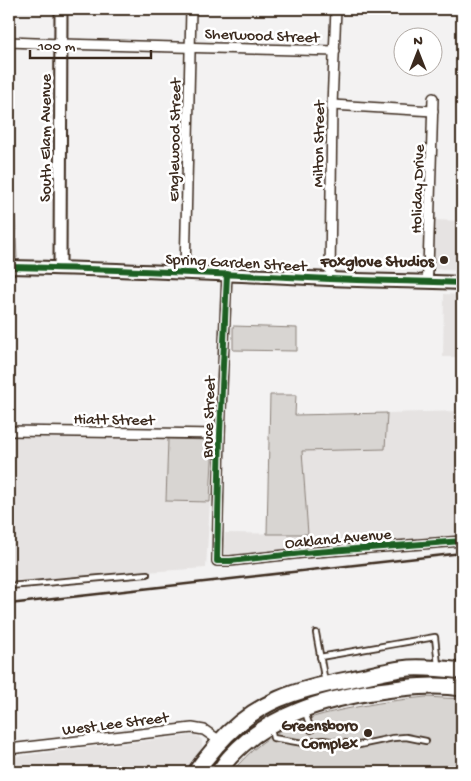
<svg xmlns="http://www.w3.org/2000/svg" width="471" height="781" font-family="'Gochi Hand',sans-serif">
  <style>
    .built { fill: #e6e3e2 }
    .green { fill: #d8d5d2; stroke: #8a8078 }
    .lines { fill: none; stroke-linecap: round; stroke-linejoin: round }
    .service-casing { stroke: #3b2a1e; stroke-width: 8 }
    .minor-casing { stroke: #3b2a1e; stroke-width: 12 }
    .tertiary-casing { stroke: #3b2a1e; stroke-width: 15 }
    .secondary-casing { stroke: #3b2a1e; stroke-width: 16 }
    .primary-casing { stroke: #3b2a1e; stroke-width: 19 }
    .service { stroke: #fff; stroke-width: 4.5 }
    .minor { stroke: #fff; stroke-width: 9 }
    .tertiary { stroke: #fff; stroke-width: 11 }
    .secondary { stroke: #fff; stroke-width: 12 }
    .primary { stroke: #fff; stroke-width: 15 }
    .rail { stroke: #3b2a1e; stroke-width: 2.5 }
    .cycleway-casing { stroke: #fff; stroke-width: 9 }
    .cycleway { stroke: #1b5e20; stroke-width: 6 }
    .poi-dot { fill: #3b2a1e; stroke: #fff; stroke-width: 2 }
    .labels { text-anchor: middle; stroke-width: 5; stroke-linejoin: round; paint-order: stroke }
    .street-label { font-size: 16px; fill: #3b2a1e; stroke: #fff }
    .poi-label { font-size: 16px; font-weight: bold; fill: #3b2a1e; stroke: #fff; text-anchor: end }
  </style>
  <rect width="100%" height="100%" fill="#f3f2f2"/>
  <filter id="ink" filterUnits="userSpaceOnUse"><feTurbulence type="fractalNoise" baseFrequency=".02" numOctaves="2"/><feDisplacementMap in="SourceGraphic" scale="10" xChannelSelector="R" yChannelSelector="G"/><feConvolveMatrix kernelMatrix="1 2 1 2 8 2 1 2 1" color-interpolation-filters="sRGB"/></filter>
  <g filter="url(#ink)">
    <g class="built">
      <path d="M433 220 462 221V271L434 269 432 268Z"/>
      <path d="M444 294 462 295V357H443Z"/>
      <path d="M462 411V535L229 558 224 556 225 533 308 534 302 451 384 449 387 413Z"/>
      <path d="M9 436 168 439 166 501 210 502 206 568 9 581Z"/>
      <path d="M195 735 199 737 202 740V747L186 772H9V757Z"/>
    </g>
    <g class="green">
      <path d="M9 190 14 193 17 258 9 257Z"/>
      <path d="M233 326 297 328V351L233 350Z"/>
      <path d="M270 395H296L295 415 387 413 385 449 302 451 308 534H267Z"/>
      <path d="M168 439 213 440 210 502 166 501Z"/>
      <path d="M426 697 462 699V772H232C269 727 306 716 362 706 383 702 405 699 426 697Z"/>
    </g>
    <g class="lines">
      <defs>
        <g id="service">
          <path d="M9 586 147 574"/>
          <path d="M316 633 325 682"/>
          <path d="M320 657 435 637 438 665"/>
          <path d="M305 712 311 730"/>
          <path d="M271 729 273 738 303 743 323 740 359 745 393 738 406 737 426 741"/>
        </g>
        <g id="minor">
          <path d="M9 42 61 44 335 51"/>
          <path d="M332 105 433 111"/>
          <path d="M185 272 191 9"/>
          <path d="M227 274 220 434 217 561H230L303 553 462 541"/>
          <path d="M330 279 332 105 336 9"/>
          <path d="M427 282 428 270 433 98"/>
          <path d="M9 431 220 434"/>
          <path d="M9 749 192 728 204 730 220 741"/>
        </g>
        <path id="tertiary" d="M60 268 61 9"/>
        <path id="secondary" d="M9 267C116 269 223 274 330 279 374 281 418 281 462 283"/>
        <g id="primary">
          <path d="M196 772C202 762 210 754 217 745 255 701 297 689 352 679 371 675 390 670 409 668 426 667 445 669 462 671"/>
          <path d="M219 772C223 767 226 761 230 757 268 715 324 699 378 691 407 687 434 684 462 688"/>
        </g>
      </defs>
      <use href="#service" class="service-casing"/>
      <use href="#minor" class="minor-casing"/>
      <use href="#tertiary" class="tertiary-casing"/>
      <use href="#secondary" class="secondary-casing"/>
      <use href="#primary" class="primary-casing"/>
      <use href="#service" class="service"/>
      <use href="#minor" class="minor"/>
      <use href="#tertiary" class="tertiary"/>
      <use href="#secondary" class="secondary"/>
      <use href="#primary" class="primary"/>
      <path class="rail" d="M9 604 462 553"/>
      <defs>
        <g id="cycleway">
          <path d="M9 267C116 269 223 274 330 279 374 281 418 281 462 283"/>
          <path d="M227 274 220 434 217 561H230L303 553 462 541"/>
        </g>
      </defs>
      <use href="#cycleway" class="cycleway-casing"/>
      <use href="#cycleway" class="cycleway"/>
    </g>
  </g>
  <g class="poi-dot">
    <circle cx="444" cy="260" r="5"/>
    <circle cx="368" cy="733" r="5"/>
  </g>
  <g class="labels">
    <g class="street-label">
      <text transform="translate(262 34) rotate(2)" y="6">Sherwood Street</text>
      <text transform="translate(44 138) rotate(-90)" y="6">South Elam Avenue</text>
      <text transform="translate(173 140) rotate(-89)" y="6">Englewood Street</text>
      <text transform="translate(317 144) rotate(-89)" y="6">Milton Street</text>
      <text transform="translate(416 189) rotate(-88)" y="6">Holiday Drive</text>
      <text transform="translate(236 261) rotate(3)" y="6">Spring Garden Street</text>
      <text transform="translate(207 417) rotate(-88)" y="6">Bruce Street</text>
      <text transform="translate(114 418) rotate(1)" y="6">Hiatt Street</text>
      <text transform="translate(338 537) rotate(-5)" y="6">Oakland Avenue</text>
      <text transform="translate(115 722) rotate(-7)" y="6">West Lee Street</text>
    </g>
    <g class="poi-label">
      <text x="434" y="266">Foxglove Studios</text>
      <text x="358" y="730">Greensboro<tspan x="358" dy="18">Complex</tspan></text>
    </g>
  </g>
  <rect width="471" height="781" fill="none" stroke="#fff" stroke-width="30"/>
  <rect x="15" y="15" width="441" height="751" fill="none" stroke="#3b2a1e" stroke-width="2" filter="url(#ink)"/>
  <g transform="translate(418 52)"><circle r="24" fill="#ffffff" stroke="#b1aaa5"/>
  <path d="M0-4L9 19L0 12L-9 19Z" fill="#3b2a1e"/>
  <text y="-8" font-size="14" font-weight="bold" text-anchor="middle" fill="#3b2a1e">N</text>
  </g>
  <path d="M30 50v8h121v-8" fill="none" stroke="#3b2a1e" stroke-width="2.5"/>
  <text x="38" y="50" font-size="15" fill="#3b2a1e" stroke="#ffffff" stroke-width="4" paint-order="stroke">100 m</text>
</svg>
